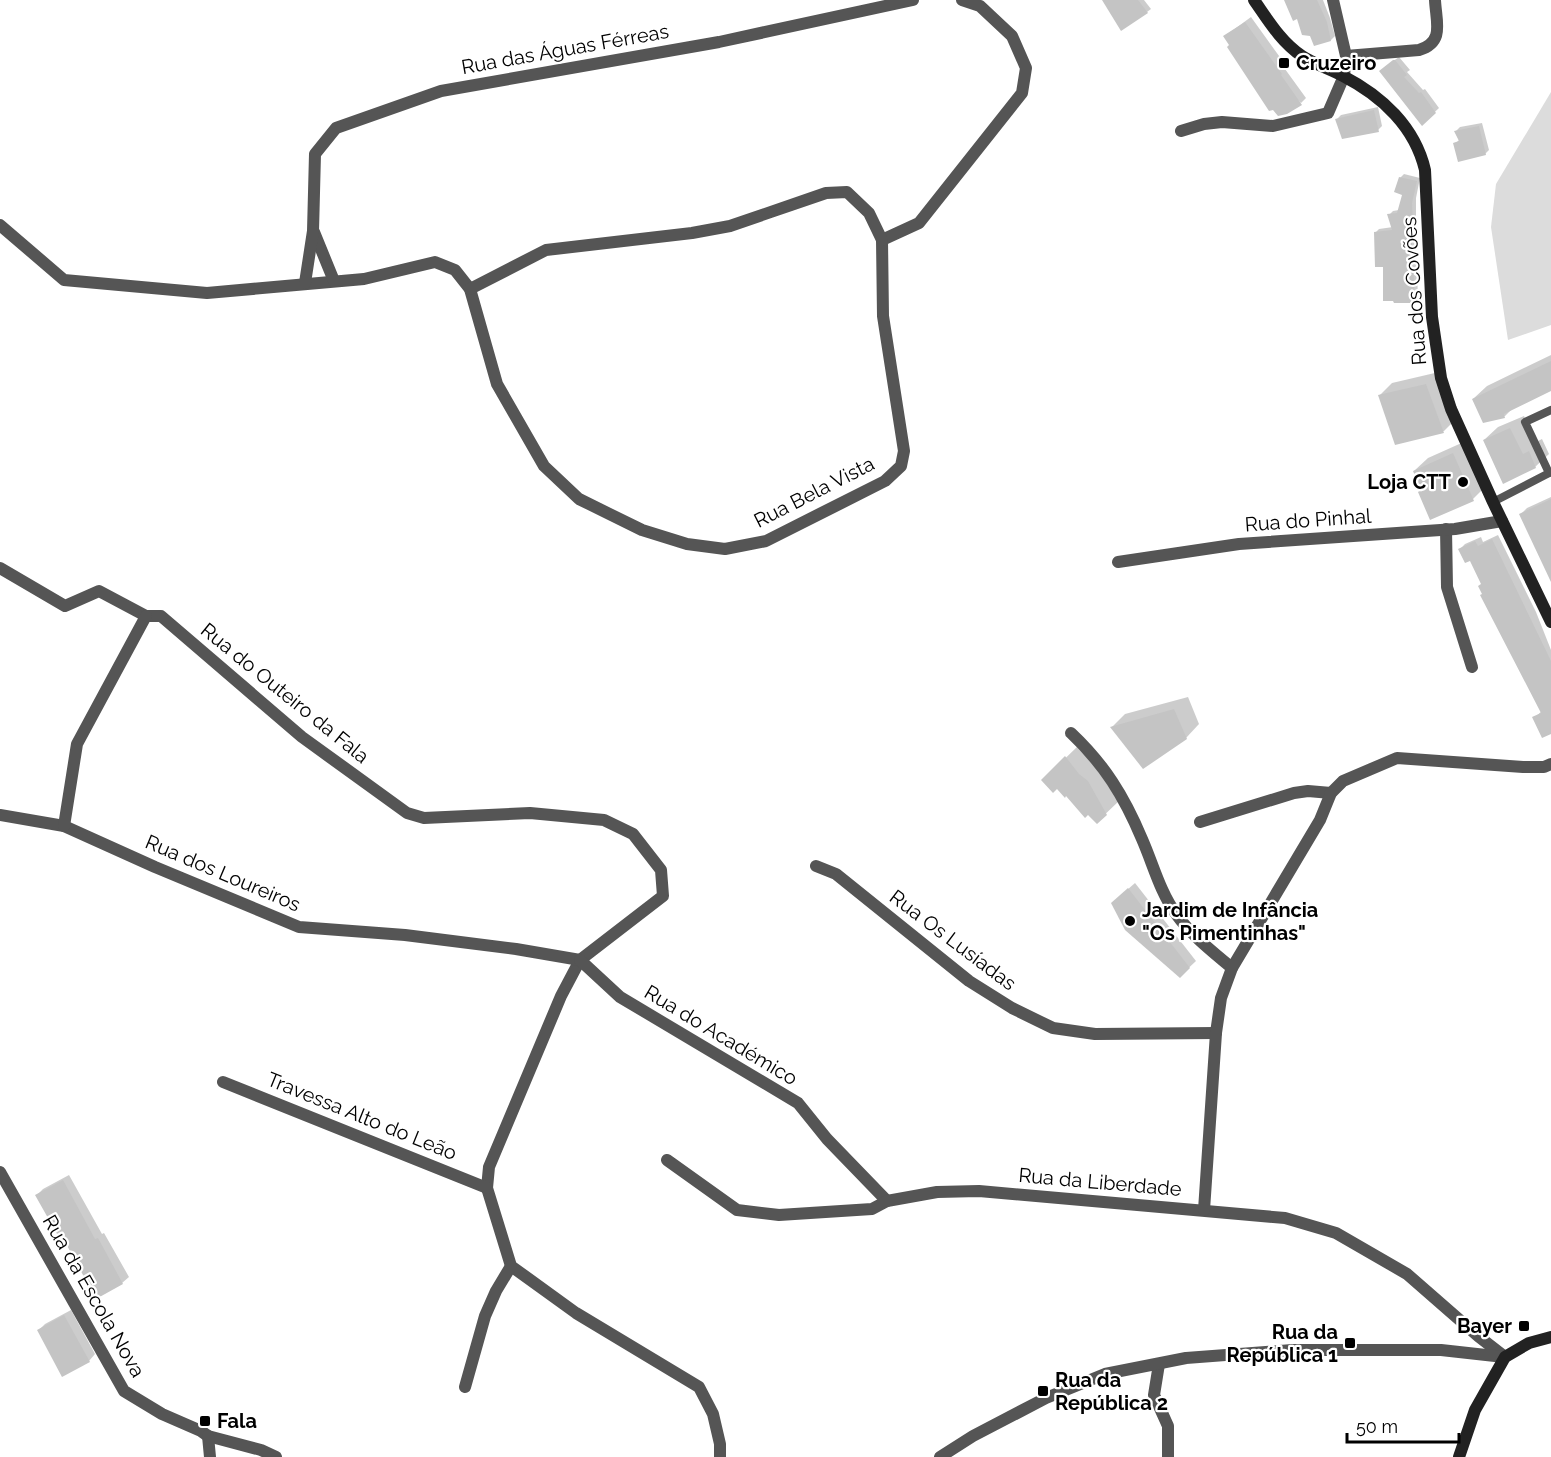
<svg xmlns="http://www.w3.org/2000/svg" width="1551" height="1457" font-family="Raleway,sans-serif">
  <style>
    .green { fill: #dcdcdc }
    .shadow { fill: #0003 }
    .building { fill: #c4c4c4 }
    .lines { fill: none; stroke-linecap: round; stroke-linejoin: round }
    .lane { stroke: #555; stroke-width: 8 }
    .street { stroke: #555; stroke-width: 12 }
    .secondary { stroke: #222; stroke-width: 12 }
    .poi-dot { fill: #000; stroke: #fff; stroke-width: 2 }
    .labels { text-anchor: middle; stroke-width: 4.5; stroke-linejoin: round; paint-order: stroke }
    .street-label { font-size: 20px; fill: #000; stroke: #fff }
    .poi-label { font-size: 20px; font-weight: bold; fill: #000; stroke: #fff; text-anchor: start }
  </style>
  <rect width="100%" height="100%" fill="#fff"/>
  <path class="green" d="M1551 92V325L1508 340 1491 227 1496 184Z"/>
  <g class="shadow">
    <path d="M1105 0H1144L1151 9 1147 12Z"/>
    <path d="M1286 0H1323L1330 18 1335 36 1331 40 1311 35Z"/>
    <path d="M1251 17 1287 67 1285 69 1306 98 1301 103 1225 36Z"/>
    <path d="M1399 57 1410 70 1407 72 1423 90 1425 89 1439 108 1422 124 1385 67Z"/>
    <path d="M1378 107 1382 126 1378 130 1337 119 1341 115Z"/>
    <path d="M1482 123 1489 150 1485 154 1455 144 1460 139 1456 131 1460 127Z"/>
    <path d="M1404 174 1420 178 1416 198V220L1415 222 1418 297 1414 301 1384 266 1375 233 1379 229 1393 227 1389 215 1393 211 1399 210 1404 194 1400 178Z"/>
    <path d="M1551 355V390L1512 409 1505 416 1484 421 1473 399 1487 386Z"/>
    <path d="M1439 372 1457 418 1444 431 1396 443 1379 396 1392 383Z"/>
    <path d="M1524 416 1536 442 1542 439 1549 454 1535 467 1484 440 1498 427Z"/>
    <path d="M1466 441 1486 486 1473 499 1422 489 1414 471 1428 458Z"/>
    <path d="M1551 497V581L1521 514 1527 508Z"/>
    <path d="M1498 535 1536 612 1551 650V732L1534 718 1542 711 1484 594 1482 583 1471 559 1460 549 1465 544 1481 537 1483 542Z"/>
    <path d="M1188 697 1199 724 1186 738 1112 727 1125 714Z"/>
    <path d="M1079 745 1119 801 1097 822 1067 794 1043 780Z"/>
    <path d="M1135 883 1196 961 1180 976 1119 897Z"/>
    <path d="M69 1175 102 1234 104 1233 129 1277 122 1283 64 1238 37 1195 43 1189Z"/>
    <path d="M71 1310 95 1354 89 1361 39 1330 45 1324Z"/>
  </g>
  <g class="building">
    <path d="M1102 0H1138L1148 13 1121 31Z"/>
    <path d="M1284 0H1317L1327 22 1331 41 1314 46 1310 36 1302 35 1297 19 1293 21Z"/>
    <path d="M1245 22 1282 74 1281 75 1302 105 1287 114 1278 116 1273 110 1269 111 1227 47 1229 45 1223 36Z"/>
    <path d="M1393 60H1395L1407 75 1404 77 1419 93 1421 92 1436 113 1422 126 1379 71Z"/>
    <path d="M1374 110 1379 132 1342 139 1335 119Z"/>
    <path d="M1479 126 1486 155 1458 162 1453 143 1459 141 1454 131Z"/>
    <path d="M1399 177 1417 181 1412 203 1413 225H1411L1415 303H1394L1393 301H1383V267H1375L1374 232 1392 230 1387 214 1397 213 1402 195 1394 192Z"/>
    <path d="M1551 361V391L1504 414 1505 418 1483 423 1472 399Z"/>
    <path d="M1426 384 1444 433 1395 445 1378 395Z"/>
    <path d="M1510 428 1523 454 1529 451 1536 468 1503 484 1483 440Z"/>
    <path d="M1453 453 1474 501 1430 520 1418 492 1421 490 1413 471Z"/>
    <path d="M1551 499V582L1519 514Z"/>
    <path d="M1492 539 1551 661V734L1542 738 1532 717 1541 713 1480 595 1482 594 1478 586 1481 584 1470 561 1465 563 1458 549 1475 541 1478 546Z"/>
    <path d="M1174 709 1187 739 1143 769 1110 727Z"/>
    <path d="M1065 756 1079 774 1088 781 1107 815 1097 824 1088 815 1085 818 1066 796 1065 798 1057 789 1053 793 1041 780Z"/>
    <path d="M1128 888 1190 968 1180 978 1125 930 1111 903Z"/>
    <path d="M63 1180 95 1239 98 1238 123 1284 96 1299 64 1240 61 1241 35 1195Z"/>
    <path d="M64 1315 90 1362 62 1377 37 1330Z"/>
  </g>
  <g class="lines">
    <g class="lane">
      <path d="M1549 473 1525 422 1551 410"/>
      <path d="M1493 502 1551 472"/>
    </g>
    <g class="street">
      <path d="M1346 56 1419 50C1445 42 1436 22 1435 0"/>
      <path d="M1181 131 1204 124 1222 122 1273 126 1328 113 1344 76 1346 56 1333 0"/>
      <path d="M0 225 64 280 207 293 364 279 435 262 455 270 470 289 497 384 544 466 579 499 642 530 687 544 725 549 766 541 885 481 901 466 904 451 883 316 882 240 919 223 1022 93 1026 68 1012 36 980 6 962 0"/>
      <path d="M314 232 334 281"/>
      <path d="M305 283 313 231 315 154 336 128 441 91 719 42 913 0"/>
      <path d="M470 289 546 250 692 233 730 226 826 193 847 192 869 213 882 240"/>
      <path d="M1446 529 1447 587 1472 667"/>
      <path d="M1118 562 1239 544 1455 529 1502 521"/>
      <path d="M0 568 65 606 99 591 146 616H161L302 737 407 813 424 818 530 813 604 820 633 834 661 870 663 896 580 960 561 996 489 1167 487 1188 511 1266 576 1313 699 1387 713 1414 720 1444V1457"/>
      <path d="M1071 733C1104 764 1124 796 1142 839 1153 864 1160 892 1176 914 1191 935 1213 952 1232 968"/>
      <path d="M0 815 64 826 155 867 299 927 405 935 516 949 580 960"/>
      <path d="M1200 822 1294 793 1308 791 1331 793"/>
      <path d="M64 826 77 744 146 616"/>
      <path d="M816 866 836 874 969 981 1012 1008 1053 1028 1095 1034 1216 1033"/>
      <path d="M580 960 620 997 798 1103 827 1139 887 1201"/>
      <path d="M223 1082 487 1188"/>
      <path d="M667 1160 737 1210 779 1215 872 1209 887 1201 937 1192 979 1191 1285 1218 1336 1233 1407 1274 1478 1336 1505 1357"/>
      <path d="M0 1172 124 1391 162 1414 201 1431 208 1436 261 1450 276 1457"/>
      <path d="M1204 1210 1216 1033 1221 998 1232 968 1320 820 1331 793 1343 781 1397 758 1523 767H1544L1551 764"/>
      <path d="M1159 1364 1154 1395 1168 1426V1457"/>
      <path d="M465 1387 485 1316 496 1291 511 1266"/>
      <path d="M208 1436 210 1457"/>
      <path d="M940 1457 973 1436 1046 1398 1105 1374 1186 1358 1292 1350H1441L1504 1357"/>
    </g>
    <g class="secondary">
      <path d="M1254 0C1268 20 1281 42 1302 56 1314 64 1330 69 1343 76 1382 96 1415 127 1425 170L1432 317 1441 378 1451 409 1493 502 1551 622"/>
      <path d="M1459 1457 1475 1410 1505 1357 1529 1343 1551 1337"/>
    </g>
  </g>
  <g class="poi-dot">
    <rect x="1278" y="57" width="12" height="12" rx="3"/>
    <circle cx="1463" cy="482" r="6"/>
    <circle cx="1130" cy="921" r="6"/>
    <rect x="1518" y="1320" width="12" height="12" rx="3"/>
    <rect x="1344" y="1337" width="12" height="12" rx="3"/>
    <rect x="1037" y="1385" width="12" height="12" rx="3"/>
    <rect x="199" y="1415" width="12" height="12" rx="3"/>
  </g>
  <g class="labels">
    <g class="street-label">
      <text transform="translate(565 49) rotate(-10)" y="7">Rua das Águas Férreas</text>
      <text transform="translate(1414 291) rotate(-94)" y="7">Rua dos Covões</text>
      <text transform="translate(814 492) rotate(-27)" y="7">Rua Bela Vista</text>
      <text transform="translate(1308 520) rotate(-4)" y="7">Rua do Pinhal</text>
      <text transform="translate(285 693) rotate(39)" y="7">Rua do Outeiro da Fala</text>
      <text transform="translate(223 873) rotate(23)" y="7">Rua dos Loureiros</text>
      <text transform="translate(953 940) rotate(37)" y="7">Rua Os Lusíadas</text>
      <text transform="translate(721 1035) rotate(31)" y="7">Rua do Académico</text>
      <text transform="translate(362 1116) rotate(22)" y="7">Travessa Alto do Leão</text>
      <text transform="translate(1100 1182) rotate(5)" y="7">Rua da Liberdade</text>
      <text transform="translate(94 1296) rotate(60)" y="7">Rua da Escola Nova</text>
    </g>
    <g class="poi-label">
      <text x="1296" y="70">Cruzeiro</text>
      <text x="1451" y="489" text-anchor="end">Loja CTT</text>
      <text x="1142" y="917">Jardim de Infância<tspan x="1142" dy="23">"Os Pimentinhas"</tspan></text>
      <text x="1512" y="1333" text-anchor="end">Bayer</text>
      <text x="1338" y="1339" text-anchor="end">Rua da<tspan x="1338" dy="23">República 1</tspan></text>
      <text x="1055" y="1387">Rua da<tspan x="1055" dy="23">República 2</tspan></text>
      <text x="217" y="1428">Fala</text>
    </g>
  </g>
  <path d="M1347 1433v9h112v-9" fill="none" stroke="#000000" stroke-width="3"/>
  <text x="1356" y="1433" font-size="18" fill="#000000" stroke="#ffffff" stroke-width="4.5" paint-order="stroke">50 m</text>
</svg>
